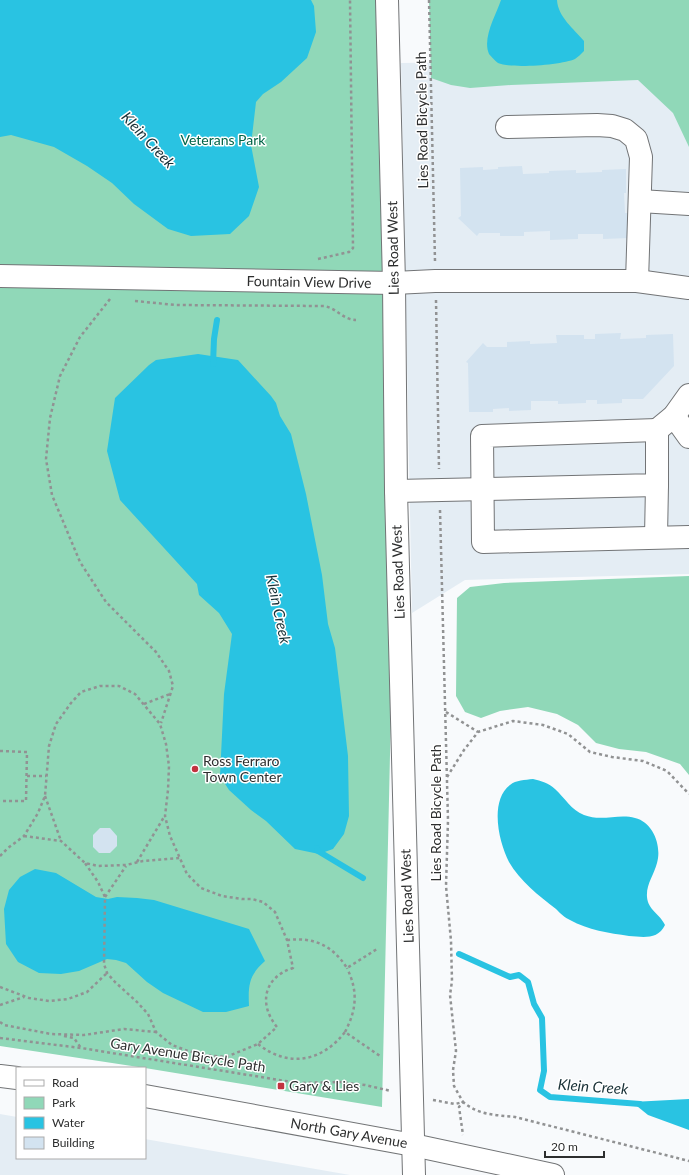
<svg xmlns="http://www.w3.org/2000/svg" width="689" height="1175" font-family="Lato,sans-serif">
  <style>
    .built { fill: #e4edf4 }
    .green { fill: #90d8b8 }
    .water { fill: #29c3e2 }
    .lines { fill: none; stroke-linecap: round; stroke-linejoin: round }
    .stream { stroke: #29c3e2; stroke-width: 6 }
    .building { fill: #d3e3f0 }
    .minor-casing { stroke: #727476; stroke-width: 24 }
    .path { stroke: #919293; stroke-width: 2.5; stroke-dasharray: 3 3; stroke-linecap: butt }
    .minor { stroke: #fff; stroke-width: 22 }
    .poi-dot { fill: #c2323f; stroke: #fff; stroke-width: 1.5 }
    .labels { text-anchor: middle; stroke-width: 3; stroke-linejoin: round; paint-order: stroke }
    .street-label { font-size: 14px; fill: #2d2e2e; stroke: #fff }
    .park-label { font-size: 14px; fill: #006447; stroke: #fff }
    .poi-label { font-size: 14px; fill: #2d2e2e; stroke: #fff; text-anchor: start }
    .water-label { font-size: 15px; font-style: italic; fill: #183036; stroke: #fff }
  </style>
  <rect width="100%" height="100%" fill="#f8fafc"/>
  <g class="built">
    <path d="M689 60V574L465 580 412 613 401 63Z"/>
    <path d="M0 1114 17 1117V1158H145V1139L350 1175H0Z"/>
  </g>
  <g class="green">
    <path d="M0 0H387L396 491 382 1107 145 1068 0 1046Z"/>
    <path d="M429 0H689V147L673 113 638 80 511 85 470 88 451 85 431 78Z"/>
    <path d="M689 576V775L680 764 646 752 619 749 596 743 578 725 557 714 528 707 500 711 481 718 465 712 456 696 457 598 470 587 504 583Z"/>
  </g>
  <g class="water">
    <path d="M0 0H311L314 6 316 32 307 58 281 82 263 94 256 102 251 145 259 187 249 216 230 234 191 236 168 229 134 204 112 183 87 166 54 147 11 135 0 137Z"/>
    <path d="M501 0H557C558 17 574 29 584 41V51C581 54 578 57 575 59 562 65 510 69 498 63 495 61 491 56 489 54 482 38 496 15 501 0Z"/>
    <path d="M198 354 238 360 271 396 276 403 280 416 291 434 306 494 322 575 328 624 335 648 348 756 349 816 344 834 333 849 319 854 295 849 266 821 251 810 229 790 220 776 224 694 232 634 219 613 199 595 197 584 120 500 107 451 115 398 149 365 156 360Z"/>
    <path d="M533 779C541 781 549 783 555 789 565 798 571 810 584 815 602 822 619 813 635 818 653 822 662 846 657 863 654 875 646 884 647 897 648 910 660 914 665 925 658 940 643 937 629 936 609 933 588 930 570 920 565 918 560 913 556 909 539 896 520 881 509 862 499 843 489 801 510 785 516 780 525 780 533 779Z"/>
    <path d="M35 869 56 873 96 897 108 899 117 897 137 898 154 900 249 929 265 961C249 975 248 985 249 1006L226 1012H203L163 993 147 982 126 963 116 960 107 959 79 971 61 974 39 973 18 962 6 944 4 909 9 890 20 877Z"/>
    <path d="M689 1099V1130L648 1115 632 1102Z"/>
  </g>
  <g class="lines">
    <g class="stream">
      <path d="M213 364 214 339 217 320"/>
      <path d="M317 848 318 851 363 878"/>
      <path d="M459 954 510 977 519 975 528 982 534 1004 542 1018 544 1071 540 1090 550 1097 640 1104"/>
    </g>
  </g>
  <g class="building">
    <path d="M522 166 523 174 549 173V171L576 170V173L602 172V170L626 169V193H624L625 213H628L629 238 603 239V234H578V239L550 240V231L524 232V236H500V233H479L477 236 458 218 461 216 460 168 483 167V170L498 169V167Z"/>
    <path d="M621 333 620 339 646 338V335L673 334 674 366 643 399H622V403L597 404V400H586V403L558 404V401H531V410L509 411V408L493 409V412H469L468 363 466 362 483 343 487 347H507V342L530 341V344L557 343 556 335H584V339H595V334Z"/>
    <path d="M100 828H110L117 836V846L110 853H99L93 847V835Z"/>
  </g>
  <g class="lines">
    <defs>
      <g id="minor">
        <path d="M387 0 394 283 396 491 414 1175"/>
        <path d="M507 127 597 125 612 126 625 130 636 139 641 157 637 281"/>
        <path d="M640 201 689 204"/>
        <path d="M0 276 394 283 435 281H637L689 288"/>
        <path d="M674 416 689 437"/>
        <path d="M657 430 482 436 483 542 689 537"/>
        <path d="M396 491 657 485V430L674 416 689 395"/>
        <path d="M656 537 657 485"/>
        <path d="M0 1076 17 1078"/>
        <path d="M145 1096 413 1145 553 1175"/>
      </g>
    </defs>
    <use href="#minor" class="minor-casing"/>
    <g class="path">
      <path d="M429 0 435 261"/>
      <path d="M318 259 349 252 353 248 350 0"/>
      <path d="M110 299 80 337 60 376 50 418 46 459 52 495 80 562 106 602 156 652 169 671 173 686 161 723"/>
      <path d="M436 300 439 469"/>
      <path d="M135 301 176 305 324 306C337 308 343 320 356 320"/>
      <path d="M440 510 448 820 446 886 451 941 452 981 450 995 456 1051 453 1070 454 1086 463 1102 459 1107 463 1135"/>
      <path d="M144 704 170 694"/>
      <path d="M446 712 478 732"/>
      <path d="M0 751 27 752 26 801H0"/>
      <path d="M27 776H46"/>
      <path d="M447 777 464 750 478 732 513 721 543 725 568 734 590 752 612 757 643 761 667 771 689 794"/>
      <path d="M45 796 61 841"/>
      <path d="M24 836 61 841 85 863 98 866 126 865 143 861 180 858"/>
      <path d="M0 856 8 848 24 836 38 813 45 796 49 746 56 724 71 703 81 692 100 686H119L135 694 160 724 166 744 169 766 168 790 165 816 170 836 187 874 201 888 222 896 242 899H252L263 902 275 912 287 940 293 968C264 977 258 1004 277 1027L258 1044 226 1057 204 1055 188 1051 172 1045 156 1032 148 1014 137 1002 115 982 107 973 104 964 105 897 98 882 85 863"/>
      <path d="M137 862 164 817"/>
      <path d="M105 897 126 866"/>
      <path d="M287 940C314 937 332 945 347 968L377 949"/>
      <path d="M0 987 29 998 49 1001 68 999 87 992 107 973"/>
      <path d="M0 1005 24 997"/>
      <path d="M0 1022 4 1025 51 1034 84 1035 124 1029 156 1032"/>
      <path d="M345 1032C357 1009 358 991 347 968"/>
      <path d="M64 1036 74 1038 81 1048"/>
      <path d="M0 1038 81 1048 298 1083 340 1082 365 1085 391 1091"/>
      <path d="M258 1044C288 1068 322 1062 345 1032L380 1056"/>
      <path d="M433 1100 455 1104 463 1102C478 1115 496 1115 515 1117L689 1161"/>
    </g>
    <use href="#minor" class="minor"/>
  </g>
  <g class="poi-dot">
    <circle cx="195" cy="769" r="4"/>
    <rect x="277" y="1082" width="8" height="8" rx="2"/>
  </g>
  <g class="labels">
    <g class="street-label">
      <text transform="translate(422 120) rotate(-91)" y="5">Lies Road Bicycle Path</text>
      <text transform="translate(393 248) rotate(-91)" y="5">Lies Road West</text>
      <text transform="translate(309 282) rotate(1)" y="5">Fountain View Drive</text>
      <text transform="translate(398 572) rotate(-92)" y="5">Lies Road West</text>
      <text transform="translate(436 813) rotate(-90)" y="5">Lies Road Bicycle Path</text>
      <text transform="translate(407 896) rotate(-92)" y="5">Lies Road West</text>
      <text transform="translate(188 1055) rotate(9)" y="5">Gary Avenue Bicycle Path</text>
      <text transform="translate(349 1133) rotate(10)" y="5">North Gary Avenue</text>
    </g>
    <g class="park-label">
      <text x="223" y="145">Veterans Park</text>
    </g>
    <g class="poi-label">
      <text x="203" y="766">Ross Ferraro<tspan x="203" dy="16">Town Center</tspan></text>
      <text x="289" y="1091">Gary &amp; Lies</text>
    </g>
    <g class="water-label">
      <text transform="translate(148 140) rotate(47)" y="5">Klein Creek</text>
      <text transform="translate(278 609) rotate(78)" y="5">Klein Creek</text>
      <text transform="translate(593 1087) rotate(4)" y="5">Klein Creek</text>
    </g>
  </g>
  <rect x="16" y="1067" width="130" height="92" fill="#ffffff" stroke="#ababab"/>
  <rect x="24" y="1080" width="20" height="6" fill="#ffffff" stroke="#ababab"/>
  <text x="52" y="1087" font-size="12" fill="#2d2e2e">Road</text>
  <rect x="24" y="1097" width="20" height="12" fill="#90d8b8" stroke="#ababab"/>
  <text x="52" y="1107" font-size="12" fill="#2d2e2e">Park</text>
  <rect x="24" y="1117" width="20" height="12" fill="#29c3e2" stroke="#ababab"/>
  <text x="52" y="1127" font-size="12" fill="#2d2e2e">Water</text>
  <rect x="24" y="1137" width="20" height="12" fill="#d3e3f0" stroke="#ababab"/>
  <text x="52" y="1147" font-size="12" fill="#2d2e2e">Building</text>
  <path d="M545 1151v6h59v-6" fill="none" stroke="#2d2e2e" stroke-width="2"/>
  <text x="551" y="1151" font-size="12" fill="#2d2e2e" stroke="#ffffff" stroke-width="3" paint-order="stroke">20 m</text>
</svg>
